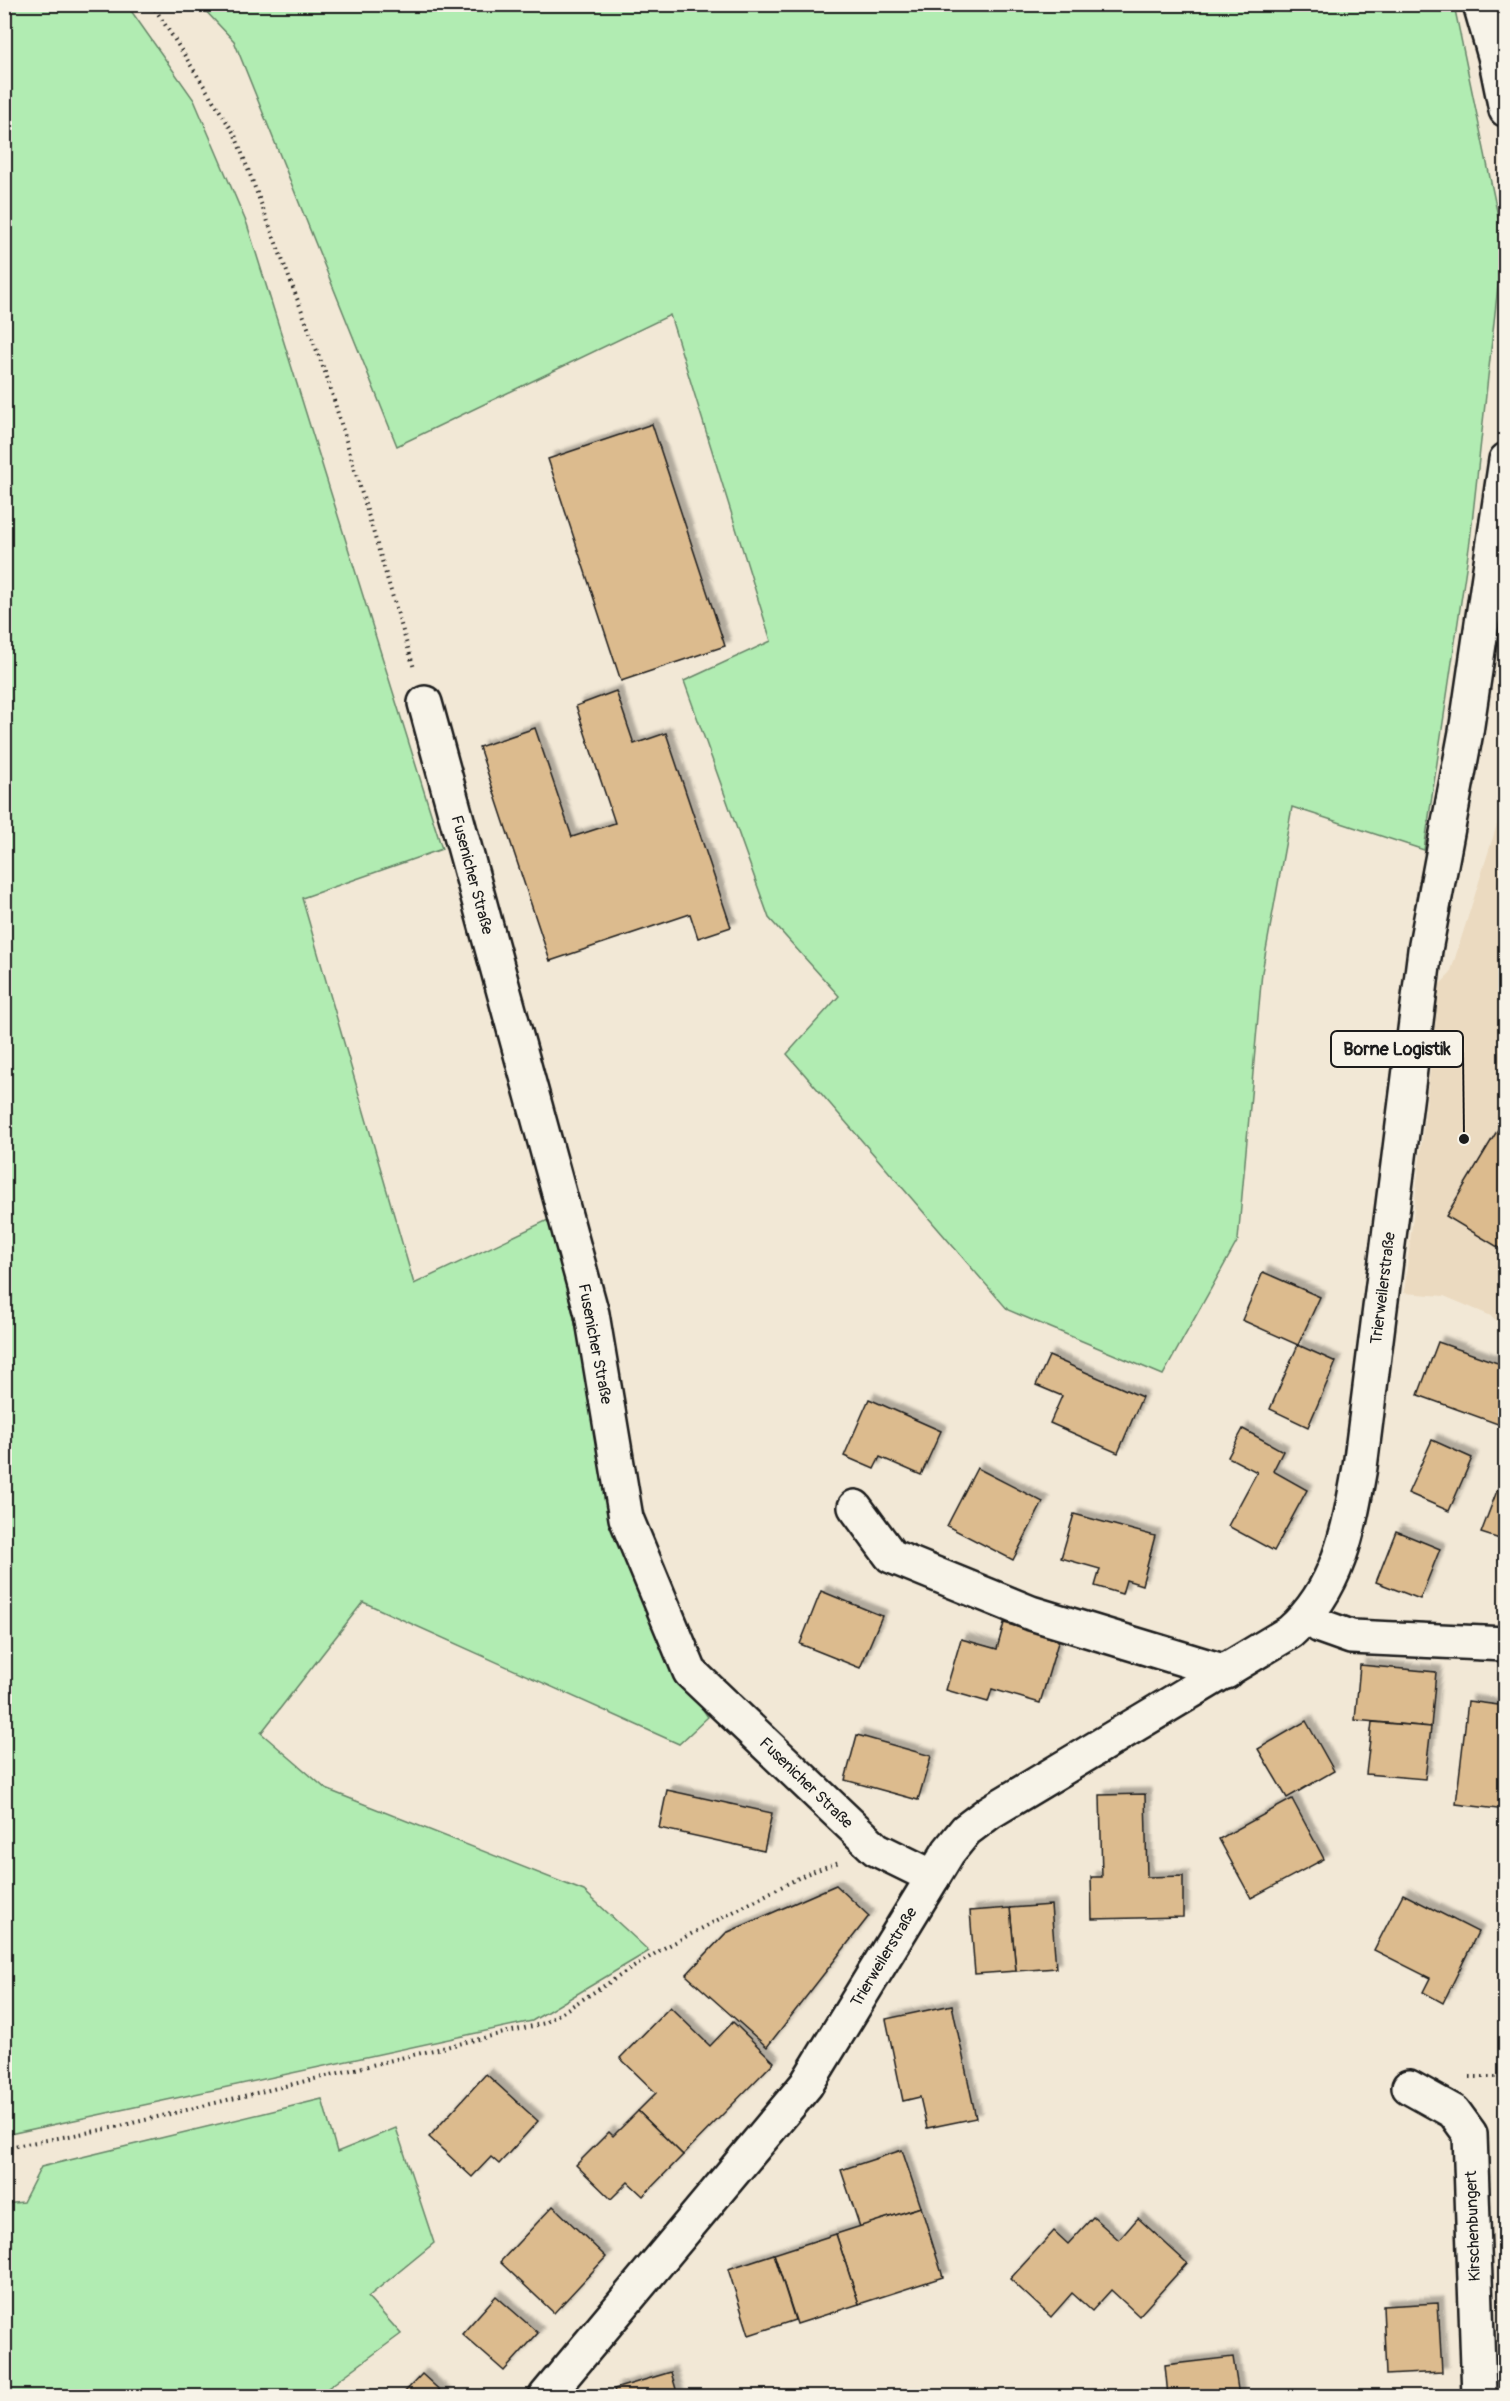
<svg xmlns="http://www.w3.org/2000/svg" width="1510" height="2401" font-family="Pangolin,sans-serif">
  <style>
    .built { fill: #ebdac0 }
    .green { fill: #b1ecb2; stroke: #668467; stroke-width: 1.5 }
    .building { fill: #dcbb8e; stroke: #1c1c1c; stroke-width: 1.5; filter: url(#shadow) }
    .lines { fill: none; stroke-linecap: round; stroke-linejoin: round }
    .minor-casing { stroke: #1c1c1c; stroke-width: 38 }
    .path { stroke: #1c1c1c; stroke-width: 4; stroke-dasharray: 1.5 4.5; stroke-linecap: butt }
    .minor { stroke: #f7f3e8; stroke-width: 33 }
    .labels { text-anchor: middle; dominant-baseline: central; stroke-width: 6; stroke-linejoin: round; paint-order: stroke }
    .street-label { font-size: 16px; fill: #1c1c1c; stroke: #f7f3e8 }
    .leader { fill: none; stroke: #1c1c1c; stroke-width: 2 }
    .callout-dot { fill: #1c1c1c; stroke: #f7f3e8; stroke-width: 2 }
    .callout { fill: #f7f3e8; stroke: #1c1c1c; stroke-width: 2 }
    .callout-label { font-size: 18px; text-anchor: middle; font-weight: bold; fill: #1c1c1c }
  </style>
  <defs>
    <filter id="shadow"><feDropShadow dx="5.5" dy="-5.5" stdDeviation="1.5" flood-color="#0004"/></filter>
  </defs>
  <rect width="100%" height="100%" fill="#f2e8d6"/>
  <filter id="ink" filterUnits="userSpaceOnUse"><feTurbulence type="fractalNoise" baseFrequency=".0167" numOctaves="2"/><feDisplacementMap in="SourceGraphic" scale="12" xChannelSelector="R" yChannelSelector="G"/><feConvolveMatrix kernelMatrix="1 2 1 2 8 2 1 2 1" color-interpolation-filters="sRGB"/></filter>
  <g filter="url(#ink)">
    <polygon class="built" points="1505,809 1505,1326 1489,1315 1444,1296 1404,1293 1440,984 1450,974 1500,815"/>
    <g class="green">
      <polygon points="4,5 127,5 194,100 247,224 442,849 302,898 414,1284 552,1218 620,1529 671,1662 708,1717 679,1744 363,1602 261,1733 326,1789 584,1891 649,1951 532,2021 5,2135"/>
      <polygon points="200,5 1454,5 1503,240 1470,541 1424,850 1292,807 1262,972 1238,1240 1163,1375 1008,1310 787,1054 839,996 769,918 684,681 771,641 670,315 397,446 234,41"/>
      <polygon points="322,2099 337,2152 396,2128 434,2243 368,2297 401,2334 317,2396 5,2396 5,2204 23,2202 41,2167"/>
    </g>
    <g class="building">
      <polygon points="652,424 725,646 621,681 548,459"/>
      <polygon points="616,691 634,744 666,733 731,927 698,938 690,914 550,961 479,747 535,728 572,837 615,823 576,706"/>
      <polygon points="1506,1116 1506,1252 1446,1216"/>
      <polygon points="1263,1272 1320,1297 1298,1345 1242,1320"/>
      <polygon points="1438,1342 1506,1366 1506,1427 1418,1395"/>
      <polygon points="1298,1345 1336,1362 1308,1427 1270,1409"/>
      <polygon points="1049,1356 1142,1397 1118,1453 1050,1423 1062,1396 1036,1385"/>
      <polygon points="869,1399 941,1431 921,1475 880,1457 874,1469 844,1456"/>
      <polygon points="1243,1429 1283,1451 1273,1471 1307,1490 1274,1551 1228,1526 1257,1472 1228,1457"/>
      <polygon points="1432,1440 1472,1458 1449,1511 1408,1493"/>
      <polygon points="1506,1467 1506,1541 1481,1533"/>
      <polygon points="977,1468 1043,1502 1013,1560 947,1526"/>
      <polygon points="1074,1514 1155,1536 1142,1585 1126,1580 1122,1594 1095,1586 1100,1569 1061,1558"/>
      <polygon points="1396,1531 1440,1549 1420,1599 1376,1582"/>
      <polygon points="821,1591 882,1616 860,1668 800,1644"/>
      <polygon points="1004,1623 1059,1639 1040,1703 992,1689 988,1702 946,1690 961,1639 997,1649"/>
      <polygon points="1360,1665 1436,1672 1431,1727 1355,1720"/>
      <polygon points="1468,1701 1506,1706 1506,1810 1456,1804"/>
      <polygon points="1306,1721 1334,1771 1287,1798 1258,1749"/>
      <polygon points="1372,1722 1431,1727 1425,1779 1366,1774"/>
      <polygon points="857,1735 931,1756 918,1800 845,1780"/>
      <polygon points="667,1790 772,1813 764,1851 659,1828"/>
      <polygon points="1145,1794 1147,1877 1183,1876 1183,1917 1092,1919 1091,1877 1102,1877 1100,1795"/>
      <polygon points="1292,1799 1324,1859 1251,1898 1219,1839"/>
      <polygon points="836,1885 869,1916 767,2047 686,1975 726,1933"/>
      <polygon points="1403,1894 1478,1932 1443,2003 1423,1992 1430,1978 1374,1950"/>
      <polygon points="1051,1905 1056,1968 1016,1971 1010,1908"/>
      <polygon points="1010,1908 1016,1971 975,1974 970,1911"/>
      <polygon points="952,2005 976,2118 927,2128 920,2097 903,2101 886,2019"/>
      <polygon points="670,2007 710,2046 733,2022 774,2062 683,2155 638,2111 656,2093 620,2058"/>
      <polygon points="486,2074 538,2121 499,2164 491,2157 472,2177 429,2137"/>
      <polygon points="638,2111 683,2155 643,2196 628,2182 611,2199 576,2165 609,2132 613,2136"/>
      <polygon points="902,2150 921,2207 860,2227 841,2170"/>
      <polygon points="553,2206 606,2257 554,2313 500,2262"/>
      <polygon points="921,2207 943,2277 859,2304 836,2234"/>
      <polygon points="1093,2217 1119,2240 1138,2218 1187,2263 1139,2316 1111,2290 1092,2311 1072,2293 1051,2317 1010,2279 1054,2231 1068,2244"/>
      <polygon points="836,2234 859,2304 797,2324 774,2254"/>
      <polygon points="774,2254 795,2320 749,2335 728,2269"/>
      <polygon points="496,2296 538,2333 504,2371 462,2334"/>
      <polygon points="1438,2303 1442,2372 1386,2375 1383,2306"/>
      <polygon points="1233,2357 1239,2396 1168,2396 1165,2365"/>
      <polygon points="671,2372 678,2396 616,2396 614,2389"/>
      <polygon points="422,2374 446,2396 401,2396"/>
    </g>
    <g class="lines">
      <defs>
        <g id="minor">
          <polyline points="1480,4 1495,56 1506,110"/>
          <polyline points="425,703 592,1314 626,1518 690,1672 876,1849 933,1877"/>
          <polyline points="855,1507 891,1556 1031,1613 1226,1672"/>
          <polyline points="1309,1616 1320,1626 1351,1637 1506,1644"/>
          <polyline points="1409,2087 1454,2112 1470,2134 1479,2396"/>
          <path d="M546,2396L806,2085L949,1851L966,1830L990,1812L1290,1632C1339,1589 1349,1529 1360,1467L1425,950L1466,732L1506,460"/>
        </g>
      </defs>
      <use href="#minor" class="minor-casing"/>
      <g class="path">
        <polyline points="152,4 235,135 328,380 414,668"/>
        <polyline points="1470,2077 1506,2077"/>
        <polyline points="4,2148 112,2128 545,2023 664,1948 806,1874 839,1862"/>
      </g>
      <use href="#minor" class="minor"/>
    </g>
  </g>
  <g class="labels">
    <g class="street-label">
      <text transform="translate(472 875) rotate(75)">Fusenicher Straße</text>
      <text transform="translate(1383 1288) rotate(-83)">Trierweilerstraße</text>
      <text transform="translate(595 1344) rotate(79)">Fusenicher Straße</text>
      <text transform="translate(806 1783) rotate(44)">Fusenicher Straße</text>
      <text transform="translate(884 1957) rotate(-59)">Trierweilerstraße</text>
      <text transform="translate(1473 2226) rotate(-92)">Kirschenbungert</text>
    </g>
  </g>
  <path class="leader" d="M1464 1139L1463 1049"/>
  <circle class="callout-dot" cx="1464" cy="1139" r="6"/>
  <rect class="callout" x="1331" y="1031" width="132" height="36" rx="6"/>
  <g class="callout-label">
    <text x="1397" y="1055">Borne Logistik</text>
  </g>
  <rect width="1510" height="2401" fill="none" stroke="#f7f3e8" stroke-width="24"/>
  <rect x="12" y="12" width="1486" height="2377" fill="none" stroke="#1c1c1c" stroke-width="2" filter="url(#ink)"/>
</svg>
